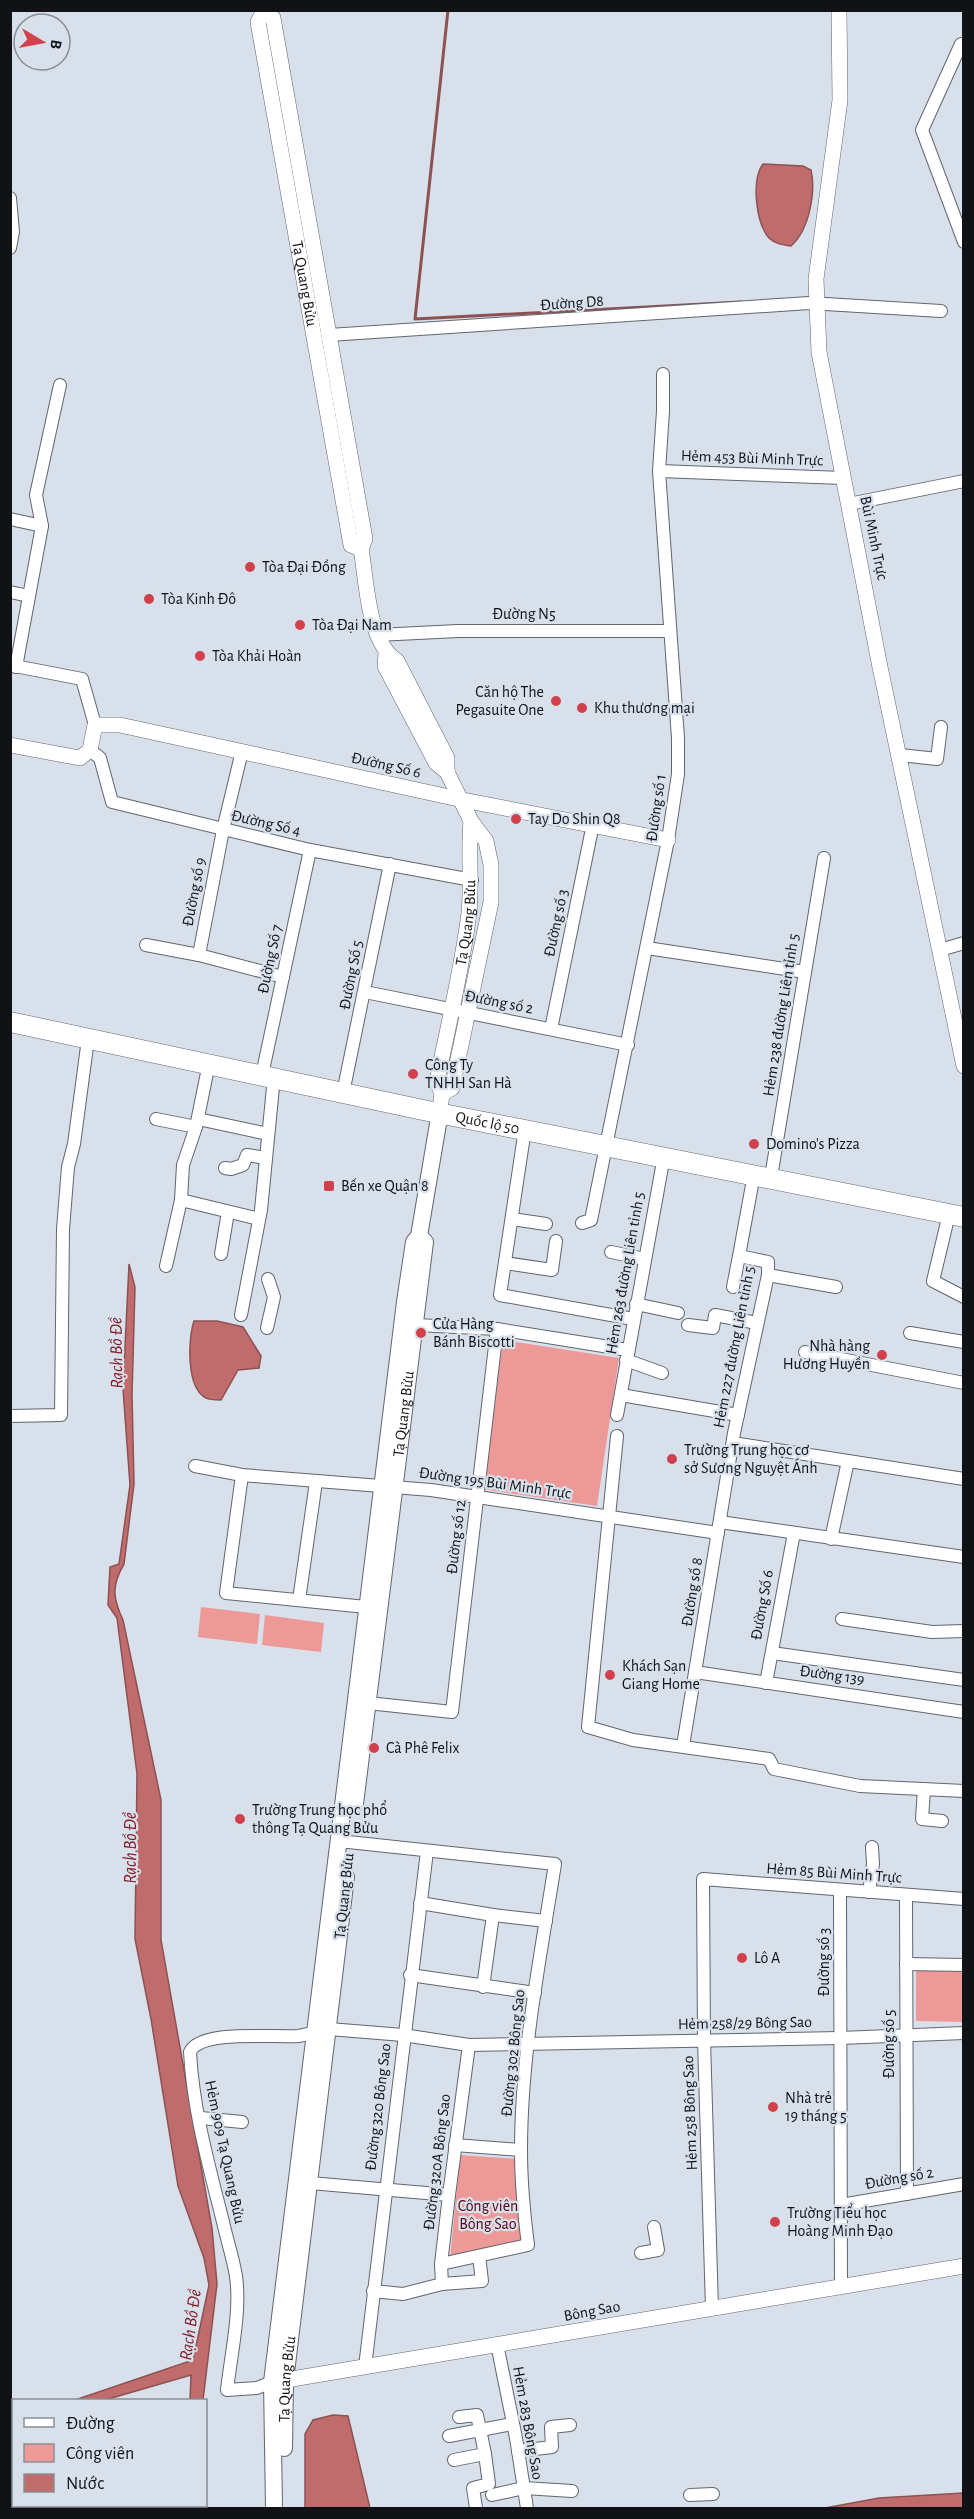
<svg xmlns="http://www.w3.org/2000/svg" width="974" height="2519" font-family="'Alegreya Sans',sans-serif">
  <style>
    .green { fill: #ed9998 }
    .water { fill: #c16c6c; stroke: #8c5152; stroke-width: 1.5 }
    .lines { fill: none; stroke-linecap: round; stroke-linejoin: round }
    .stream { stroke: #8c5152; stroke-width: 3 }
    .minor-casing { stroke: #5f666f; stroke-width: 14 }
    .tertiary-casing { stroke: #5f666f; stroke-width: 16 }
    .secondary-casing { stroke: #5f666f; stroke-width: 18 }
    .primary-casing { stroke: #5f666f; stroke-width: 21 }
    .minor { stroke: #fff; stroke-width: 12 }
    .tertiary { stroke: #fff; stroke-width: 15 }
    .secondary { stroke: #fff; stroke-width: 16 }
    .primary { stroke: #fff; stroke-width: 20 }
    .poi-dot { fill: #d1414c; stroke: #d8e0eb; stroke-width: 2 }
    .labels { text-anchor: middle; dominant-baseline: central; stroke-width: 4.5; stroke-linejoin: round; paint-order: stroke }
    .street-label { font-size: 16px; fill: #101216; stroke: #d8e0eb }
    .poi-label { font-size: 16px; fill: #101216; stroke: #d8e0eb; text-anchor: start }
    .park-label { font-size: 16px; fill: #540210; stroke: #d8e0eb }
    .water-label { font-size: 18px; font-style: italic; fill: #831b26; stroke: #d8e0eb }
  </style>
  <rect width="100%" height="100%" fill="#d8e0eb"/>
  <g class="green">
    <polygon points="503,1340 619,1358 597,1506 481,1489"/>
    <polygon points="201,1607 260,1614 257,1644 198,1637"/>
    <polygon points="265,1615 324,1623 321,1652 262,1645"/>
    <polygon points="916,1969 963,1969 963,2022 916,2021"/>
    <polygon points="460,2155 519,2159 522,2244 450,2259"/>
  </g>
  <g class="water">
    <path d="M763,164L803,166L811,170C816,193 809,230 791,246C783,245 775,244 769,238C756,223 751,180 763,164Z"/>
    <path d="M129,1264L135,1287L132,1395L134,1484L124,1564C111,1586 113,1599 123,1620L161,1800V1940L212,2228L217,2284L203,2400H190L191,2375L105,2400H75L193,2360L209,2285L204,2258L178,2186L151,2019L135,1939L137,1774L117,1618L108,1605L110,1567L119,1564L130,1485L123,1389Z"/>
    <path d="M194,1321H217L243,1327L261,1356L259,1368L238,1370L221,1400C217,1400 209,1400 206,1398C186,1388 188,1339 194,1321Z"/>
    <polygon points="333,2415 348,2416 370,2508 305,2508 305,2434 313,2420"/>
    <polygon points="963,2493 963,2508 825,2508 879,2498"/>
  </g>
  <g class="lines">
    <polyline class="stream" points="448,10 415,319 741,302"/>
    <defs>
      <g id="minor">
        <polyline points="961,44 922,130 964,242"/>
        <polyline points="10,198 13,232 10,248"/>
        <polyline points="329,335 809,303 941,311"/>
        <polyline points="659,471 843,478"/>
        <polyline points="849,504 964,481"/>
        <polyline points="10,519 42,526"/>
        <polyline points="10,592 29,596"/>
        <polyline points="377,635 458,631 670,631"/>
        <polyline points="10,665 82,679 95,725"/>
        <polyline points="16,667 42,526 36,495 60,385"/>
        <polyline points="90,750 100,758 112,802 310,850 472,880"/>
        <polyline points="242,751 223,830 199,955 283,977"/>
        <polyline points="900,755 937,759 941,727"/>
        <polyline points="146,945 199,955"/>
        <polyline points="647,948 805,972"/>
        <polyline points="940,950 964,943"/>
        <polyline points="365,992 628,1045"/>
        <polyline points="551,1029 593,824"/>
        <polyline points="262,1075 310,850"/>
        <polyline points="343,1093 390,864"/>
        <polyline points="156,1119 196,1127"/>
        <polyline points="198,1119 268,1134"/>
        <polyline points="525,1129 500,1295 633,1319"/>
        <polyline points="225,1168 231,1169 243,1165 247,1155 266,1158"/>
        <polyline points="771,1177 824,858"/>
        <polyline points="181,1200 259,1219"/>
        <polyline points="949,1214 933,1281 964,1297"/>
        <polyline points="512,1219 546,1224"/>
        <polyline points="582,1223 591,1220 668,840 678,774 678,738 659,471 663,411 663,374"/>
        <polyline points="611,1252 645,1259"/>
        <polyline points="221,1254 228,1212"/>
        <polyline points="505,1263 552,1270 556,1241"/>
        <polyline points="166,1266 181,1200 183,1165 196,1127 209,1063"/>
        <polyline points="768,1275 836,1287"/>
        <polyline points="733,1287 739,1256"/>
        <polyline points="636,1304 678,1313"/>
        <polyline points="241,1315 261,1210 274,1077"/>
        <polyline points="416,1325 497,1329 628,1350"/>
        <polyline points="688,1325 713,1328 715,1315 757,1323"/>
        <polyline points="267,1328 274,1297 268,1279"/>
        <polyline points="910,1333 964,1342"/>
        <polyline points="805,1352 964,1383"/>
        <polyline points="626,1360 662,1373"/>
        <polyline points="621,1395 738,1415"/>
        <polyline points="617,1415 664,1156"/>
        <polyline points="10,1416 61,1415 63,1229 68,1167 74,1144 88,1039"/>
        <polyline points="617,1436 588,1727 633,1740 769,1759 774,1769 860,1786 964,1791"/>
        <polyline points="733,1443 964,1479"/>
        <polyline points="195,1466 242,1475 431,1490 718,1533"/>
        <polyline points="242,1475 226,1593 366,1607"/>
        <polyline points="720,1522 964,1557"/>
        <polyline points="831,1539 848,1461"/>
        <polyline points="299,1600 316,1482"/>
        <polyline points="842,1619 932,1632 964,1631"/>
        <polyline points="772,1653 964,1680"/>
        <polyline points="695,1672 964,1712"/>
        <polyline points="766,1683 794,1533"/>
        <polyline points="368,1703 452,1712 497,1329"/>
        <polyline points="683,1746 734,1433 768,1275 768,1262 739,1256 754,1174"/>
        <polyline points="924,1789 922,1819 942,1821"/>
        <path d="M339,1841L555,1864C540,1959 521,2054 521,2150C521,2182 524,2214 528,2245L441,2264"/>
        <polyline points="840,1890 841,2286"/>
        <polyline points="869,1892 873,1864 872,1847"/>
        <polyline points="906,1895 907,2194"/>
        <polyline points="420,1903 493,1915 546,1921"/>
        <polyline points="906,1964 964,1965"/>
        <polyline points="410,1975 535,1993"/>
        <polyline points="483,1987 493,1915"/>
        <polyline points="329,2029 403,2035 469,2045 840,2038 964,2033"/>
        <polyline points="201,2118 242,2122"/>
        <polyline points="455,2145 521,2150"/>
        <polyline points="310,2183 449,2195"/>
        <polyline points="841,2205 964,2184"/>
        <polyline points="641,2253 658,2250 654,2227"/>
        <polyline points="442,2284 441,2264 449,2195 469,2045"/>
        <polyline points="373,2291 403,2294 442,2284 482,2281 479,2256"/>
        <polyline points="712,2309 704,2040 703,1879 964,1899"/>
        <polyline points="497,2344 516,2438 527,2508"/>
        <polyline points="365,2367 427,1851"/>
        <path d="M272,2382L257,2388L227,2390C231,2354 241,2312 236,2276C233,2258 227,2240 223,2222C209,2166 193,2110 190,2052C200,2029 276,2038 298,2036C304,2035 310,2034 316,2032"/>
        <polyline points="449,2436 512,2424"/>
        <polyline points="518,2451 552,2447 551,2427 570,2425"/>
        <polyline points="454,2460 485,2454 477,2415 459,2417"/>
        <polyline points="492,2495 524,2488 572,2491"/>
        <polyline points="690,2495 713,2494"/>
        <polyline points="476,2508 473,2488 489,2484 485,2454"/>
      </g>
      <g id="tertiary">
        <path id="s1" d="M264,10L258,22L351,545L361,549"/>
        <polyline points="839,10 840,100 816,279 819,352 880,667 964,1066"/>
        <path d="M264,12L273,18L365,539L361,549C367,582 367,641 397,661L447,758V772"/>
        <polyline points="386,654 385,666 436,763 447,772 471,821 486,841 491,865 491,902 452,1088 442,1094"/>
        <polyline points="10,745 80,758 90,750 95,725 120,725 463,800 668,840"/>
        <path id="s2" d="M441,1102L442,1094L437,1081C448,1026 462,969 469,913C472,882 468,852 471,821"/>
        <polyline points="274,2382 964,2266"/>
      </g>
      <g id="secondary">
        <path id="s3" d="M355,1804L425,1242L419,1236"/>
        <path id="s4" d="M284,2448L285,2381L346,1877"/>
        <polyline points="274,2508 272,2382 405,1302 414,1242 419,1236 440,1112"/>
      </g>
      <g id="primary">
        <path id="s5" d="M10,1022L423,1110L964,1217"/>
      </g>
    </defs>
    <use href="#minor" class="minor-casing"/>
    <use href="#tertiary" class="tertiary-casing"/>
    <use href="#secondary" class="secondary-casing"/>
    <use href="#primary" class="primary-casing"/>
    <use href="#minor" class="minor"/>
    <use href="#tertiary" class="tertiary"/>
    <use href="#secondary" class="secondary"/>
    <use href="#primary" class="primary"/>
  </g>
  <g class="poi-dot">
    <circle cx="250" cy="567" r="6"/>
    <circle cx="149" cy="599" r="6"/>
    <circle cx="300" cy="625" r="6"/>
    <circle cx="200" cy="656" r="6"/>
    <circle cx="556" cy="701" r="6"/>
    <circle cx="582" cy="708" r="6"/>
    <circle cx="516" cy="819" r="6"/>
    <circle cx="413" cy="1074" r="6"/>
    <circle cx="754" cy="1144" r="6"/>
    <rect x="323" y="1180" width="12" height="12" rx="3"/>
    <circle cx="421" cy="1333" r="6"/>
    <circle cx="882" cy="1355" r="6"/>
    <circle cx="672" cy="1459" r="6"/>
    <circle cx="610" cy="1675" r="6"/>
    <circle cx="374" cy="1748" r="6"/>
    <circle cx="240" cy="1819" r="6"/>
    <circle cx="742" cy="1958" r="6"/>
    <circle cx="773" cy="2107" r="6"/>
    <circle cx="775" cy="2222" r="6"/>
  </g>
  <g class="labels">
    <g class="street-label">
      <text stroke="none"><textPath href="#s1" startOffset="279">Tạ Quang Bửu</textPath></text>
      <text transform="translate(572 303) rotate(-4)">Đường D8</text>
      <text transform="translate(752 458) rotate(2)">Hẻm 453 Bùi Minh Trực</text>
      <text transform="translate(874 538) rotate(78)">Bùi Minh Trực</text>
      <text x="524" y="614">Đường N5</text>
      <text transform="translate(386 765) rotate(13)">Đường Số 6</text>
      <text transform="translate(656 808) rotate(-82)">Đường số 1</text>
      <text transform="translate(266 823) rotate(13)">Đường Số 4</text>
      <text transform="translate(194 892) rotate(-79)">Đường số 9</text>
      <text stroke="none"><textPath href="#s2" startOffset="183">Tạ Quang Bửu</textPath></text>
      <text transform="translate(556 923) rotate(-78)">Đường số 3</text>
      <text transform="translate(270 959) rotate(-78)">Đường Số 7</text>
      <text transform="translate(351 975) rotate(-79)">Đường Số 5</text>
      <text transform="translate(499 1002) rotate(11)">Đường số 2</text>
      <text transform="translate(781 1015) rotate(-81)">Hẻm 238 đường Liên tỉnh 5</text>
      <text stroke="none"><textPath href="#s5" startOffset="488">Quốc lộ 50</textPath></text>
      <text transform="translate(625 1273) rotate(-80)">Hẻm 263 đường Liên tỉnh 5</text>
      <text transform="translate(734 1347) rotate(-79)">Hẻm 227 đường Liên tỉnh 5</text>
      <text stroke="none"><textPath href="#s3" startOffset="393">Tạ Quang Bửu</textPath></text>
      <text transform="translate(495 1483) rotate(8)">Đường 195 Bùi Minh Trực</text>
      <text transform="translate(456 1537) rotate(-83)">Đường số 12</text>
      <text transform="translate(692 1592) rotate(-81)">Đường số 8</text>
      <text transform="translate(762 1605) rotate(-80)">Đường Số 6</text>
      <text transform="translate(832 1675) rotate(8)">Đường 139</text>
      <text transform="translate(834 1873) rotate(4)">Hẻm 85 Bùi Minh Trực</text>
      <text transform="translate(344 1896) rotate(-84)">Tạ Quang Bửu</text>
      <text transform="translate(824 1962) rotate(-90)">Đường số 3</text>
      <text transform="translate(745 2023) rotate(-1)">Hẻm 258/29 Bông Sao</text>
      <text transform="translate(889 2044) rotate(-90)">Đường số 5</text>
      <text transform="translate(513 2053) rotate(-84)">Đường 302 Bông Sao</text>
      <text transform="translate(378 2107) rotate(-83)">Đường 320 Bông Sao</text>
      <text transform="translate(690 2113) rotate(-92)">Hẻm 258 Bông Sao</text>
      <text transform="translate(225 2152) rotate(78)">Hẻm 909 Tạ Quang Bửu</text>
      <text transform="translate(437 2162) rotate(-83)">Đường 320A Bông Sao</text>
      <text transform="translate(899 2178) rotate(-10)">Đường số 2</text>
      <text transform="translate(592 2311) rotate(-10)">Bông Sao</text>
      <text stroke="none"><textPath href="#s4" startOffset="69">Tạ Quang Bửu</textPath></text>
      <text transform="translate(528 2423) rotate(80)">Hẻm 283 Bông Sao</text>
    </g>
    <g class="poi-label">
      <text x="262" y="567">Tòa Đại Đồng</text>
      <text x="161" y="599">Tòa Kinh Đô</text>
      <text x="312" y="625">Tòa Đại Nam</text>
      <text x="212" y="656">Tòa Khải Hoàn</text>
      <text x="544" y="692" text-anchor="end">Căn hộ The<tspan x="544" dy="18">Pegasuite One</tspan></text>
      <text x="594" y="708">Khu thương mại</text>
      <text x="528" y="819">Tay Do Shin Q8</text>
      <text x="425" y="1065">Công Ty<tspan x="425" dy="18">TNHH San Hà</tspan></text>
      <text x="766" y="1144">Domino's Pizza</text>
      <text x="341" y="1186">Bến xe Quận 8</text>
      <text x="433" y="1324">Cửa Hàng<tspan x="433" dy="18">Bánh Biscotti</tspan></text>
      <text x="870" y="1346" text-anchor="end">Nhà hàng<tspan x="870" dy="18">Hương Huyền</tspan></text>
      <text x="684" y="1450">Trường Trung học cơ<tspan x="684" dy="18">sở Sương Nguyệt Ánh</tspan></text>
      <text x="622" y="1666">Khách Sạn<tspan x="622" dy="18">Giang Home</tspan></text>
      <text x="386" y="1748">Cà Phê Felix</text>
      <text x="252" y="1810">Trường Trung học phổ<tspan x="252" dy="18">thông Tạ Quang Bửu</tspan></text>
      <text x="754" y="1958">Lô A</text>
      <text x="785" y="2098">Nhà trẻ<tspan x="785" dy="18">19 tháng 5</tspan></text>
      <text x="787" y="2213">Trường Tiểu học<tspan x="787" dy="18">Hoàng Minh Đạo</tspan></text>
    </g>
    <g class="park-label">
      <text x="488" y="2206">Công viên<tspan x="488" dy="18">Bông Sao</tspan></text>
    </g>
    <g class="water-label">
      <text transform="translate(117 1353) rotate(-91)">Rạch Bồ Đề</text>
      <text transform="translate(131 1848) rotate(-90)">Rạch Bồ Đề</text>
      <text transform="translate(191 2325) rotate(-82)">Rạch Bồ Đề</text>
    </g>
  </g>
  <rect width="974" height="2519" fill="none" stroke="#101216" stroke-width="24"/>
  <rect x="12" y="2399" width="195" height="108" fill="#d8e0eb" stroke="#888e96" stroke-width="1.5"/>
  <rect x="24" y="2418" width="30" height="9" fill="#ffffff" stroke="#888e96" stroke-width="1.5"/>
  <text x="66" y="2429" font-size="18" fill="#101216">Đường</text>
  <rect x="24" y="2444" width="30" height="18" fill="#ed9998" stroke="#888e96" stroke-width="1.5"/>
  <text x="66" y="2459" font-size="18" fill="#101216">Công viên</text>
  <rect x="24" y="2474" width="30" height="18" fill="#c16c6c" stroke="#888e96" stroke-width="1.5"/>
  <text x="66" y="2489" font-size="18" fill="#101216">Nước</text>
  <g transform="translate(42 42) rotate(100)"><circle r="28" fill="#d8e0eb" stroke="#888e96" stroke-width="1.5"/>
  <path d="M0-4.5L10 22L0 15L-10 22Z" fill="#d1414c"/>
  <text y="-9" font-size="16" font-weight="bold" text-anchor="middle" fill="#101216">B</text>
  </g>
</svg>
